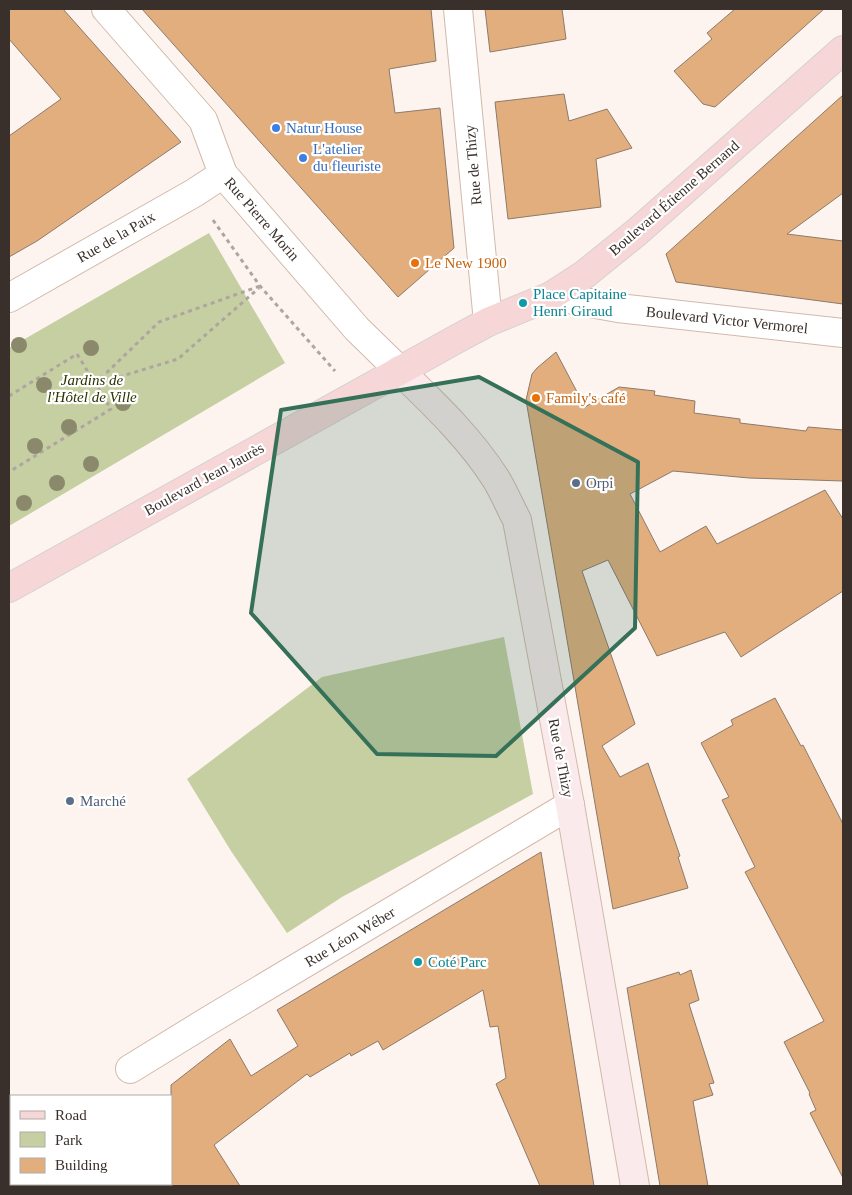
<svg xmlns="http://www.w3.org/2000/svg" width="852" height="1195" font-family="'Times New Roman',serif">
  <style>
    .green { fill: #c6cfa2 }
    .water { fill: #83d3f0 }
    .building { fill: #e2ae7e; stroke: #8c7a6a }
    .lines { fill: none; stroke-linecap: round; stroke-linejoin: round }
    .minor-casing { stroke: #d1b9ac; stroke-width: 30 }
    .tertiary-casing { stroke: #d1b9ac; stroke-width: 30 }
    .secondary-casing { stroke: #d1b9ac; stroke-width: 30 }
    .primary-casing { stroke: #d4d1d0; stroke-width: 30 }
    .path { stroke: #afa5a0; stroke-width: 3; stroke-dasharray: 4 4; stroke-linecap: butt }
    .minor { stroke: #fff; stroke-width: 28 }
    .tertiary { stroke: #fff; stroke-width: 28 }
    .secondary { stroke: #faeaeb; stroke-width: 28 }
    .primary { stroke: #f6d6d7; stroke-width: 28 }
    .tree { fill: #8a896c }
    .marked { fill: #357059; fill-opacity: 0.2; stroke: #357059; stroke-width: 4; stroke-linejoin: round }
    .shop-dot { fill: #3f7fe0; stroke: #fff; stroke-width: 2 }
    .food-dot { fill: #e8710a; stroke: #fff; stroke-width: 2 }
    .culture-dot { fill: #0f9aa8; stroke: #fff; stroke-width: 2 }
    .service-dot { fill: #5c6f8a; stroke: #fff; stroke-width: 2 }
    .labels { text-anchor: middle; dominant-baseline: central; stroke-width: 4.5; stroke-linejoin: round; paint-order: stroke }
    .shop-label { font-size: 15px; fill: #366cbe; stroke: #fff; text-anchor: start }
    .street-label { font-size: 15px; fill: #3a302b; stroke: #fff }
    .food-label { font-size: 15px; fill: #c56008; stroke: #fff; text-anchor: start }
    .culture-label { font-size: 15px; fill: #0d838f; stroke: #fff; text-anchor: start }
    .park-label { font-size: 15px; font-style: italic; fill: #2c3200; stroke: #fff }
    .service-label { font-size: 15px; fill: #4e5e75; stroke: #fff; text-anchor: start }
  </style>
  <rect width="100%" height="100%" fill="#fef4ef"/>
  <g class="green">
    <polygon points="209,233 285,363 9,526 9,348"/>
    <polygon points="504,637 533,794 342,897 287,933 231,851 187,779 322,677"/>
  </g>
  <g class="water">
    <polygon points="9,1102 11,1105 11,1160 9,1157"/>
    <polygon points="32,1184 90,1184 91,1186 34,1186"/>
  </g>
  <g class="building">
    <polygon points="9,9 63,9 181,142 37,241 9,257 9,136 61,99 9,39"/>
    <polygon points="142,9 431,9 436,61 389,69 395,113 440,108 454,248 398,297"/>
    <polygon points="485,9 562,9 566,39 490,52"/>
    <polygon points="735,9 824,9 715,107 703,104 674,71 712,39 707,33"/>
    <polygon points="564,94 569,121 607,109 632,148 596,159 601,207 508,219 495,102"/>
    <polygon points="843,95 843,193 787,234 843,241 843,304 676,282 666,254"/>
    <polygon points="556,352 585,407 619,387 655,391 654,395 695,401 694,413 740,419 740,423 806,431 808,427 843,430 843,481 749,478 673,471 630,494 660,552 706,526 717,544 825,490 843,519 843,591 741,657 725,632 657,656 608,560 582,571 635,724 602,746 620,777 648,763 680,856 678,857 688,888 613,909 526,400 532,374 537,368"/>
    <polygon points="775,698 801,746 803,745 843,824 843,1178 810,1113 816,1110 809,1094 810,1093 784,1042 824,1021 745,872 755,867 722,800 729,797 701,743 733,725 731,720"/>
    <polygon points="541,852 594,1186 540,1186 496,1084 506,1078 498,1026 490,1027 483,990 383,1050 378,1041 351,1056 350,1053 310,1077 307,1074 214,1145 240,1186 171,1186 171,1085 230,1039 251,1076 298,1046 277,1010"/>
    <polygon points="691,970 699,1000 689,1004 714,1083 709,1084 713,1095 693,1101 708,1186 660,1186 627,988 679,972 680,975"/>
  </g>
  <g class="lines">
    <defs>
      <g id="minor">
        <polyline points="458,9 488,322"/>
        <polyline points="551,296 618,308 843,333"/>
        <polyline points="9,298 194,193 223,174"/>
        <polyline points="130,1069 208,1021 570,805"/>
      </g>
      <polyline id="tertiary" points="106,9 203,120 223,174 357,329 399,370"/>
      <path id="secondary" d="M399,370C434,404 470,438 496,479C504,492 510,507 517,520L570,805L635,1186"/>
      <polyline id="primary" points="9,588 453,341 488,322 551,296 585,274 637,232 843,50"/>
    </defs>
    <use href="#minor" class="minor-casing"/>
    <use href="#tertiary" class="tertiary-casing"/>
    <use href="#secondary" class="secondary-casing"/>
    <use href="#primary" class="primary-casing"/>
    <g class="path">
      <polyline points="213,220 260,286 335,371"/>
      <polyline points="95,384 159,322 260,286"/>
      <polyline points="96,384 178,359 259,288"/>
      <polyline points="9,396 77,354 111,409 9,472"/>
    </g>
    <use href="#minor" class="minor"/>
    <use href="#tertiary" class="tertiary"/>
    <use href="#secondary" class="secondary"/>
    <use href="#primary" class="primary"/>
  </g>
  <g class="tree">
    <circle cx="19" cy="345" r="8"/>
    <circle cx="91" cy="348" r="8"/>
    <circle cx="44" cy="385" r="8"/>
    <circle cx="123" cy="403" r="8"/>
    <circle cx="69" cy="427" r="8"/>
    <circle cx="35" cy="446" r="8"/>
    <circle cx="91" cy="464" r="8"/>
    <circle cx="57" cy="483" r="8"/>
    <circle cx="24" cy="503" r="8"/>
  </g>
  <path class="marked" d="M479,377L638,462L635,628L496,756L377,754L251,613L281,410Z"/>
  <g class="shop-dot">
    <circle cx="276" cy="128" r="5"/>
    <circle cx="303" cy="158" r="5"/>
  </g>
  <g class="food-dot">
    <circle cx="415" cy="263" r="5"/>
    <circle cx="536" cy="398" r="5"/>
  </g>
  <g class="culture-dot">
    <circle cx="523" cy="303" r="5"/>
    <circle cx="418" cy="962" r="5"/>
  </g>
  <g class="service-dot">
    <circle cx="576" cy="483" r="5"/>
    <circle cx="70" cy="801" r="5"/>
  </g>
  <g class="labels">
    <g class="shop-label">
      <text x="286" y="128">Natur House</text>
      <text x="313" y="149">L'atelier<tspan x="313" dy="17">du fleuriste</tspan></text>
    </g>
    <g class="street-label">
      <text transform="translate(473 165) rotate(-95)">Rue de Thizy</text>
      <text transform="translate(674 198) rotate(-41)">Boulevard Étienne Bernand</text>
      <text transform="translate(262 219) rotate(49)">Rue Pierre Morin</text>
      <text transform="translate(116 237) rotate(-30)">Rue de la Paix</text>
      <text transform="translate(727 320) rotate(6)">Boulevard Victor Vermorel</text>
      <text transform="translate(204 479) rotate(-29)">Boulevard Jean Jaurès</text>
      <text transform="translate(561 758) rotate(79)">Rue de Thizy</text>
      <text transform="translate(350 937) rotate(-31)">Rue Léon Wéber</text>
    </g>
    <g class="food-label">
      <text x="425" y="263">Le New 1900</text>
      <text x="546" y="398">Family's café</text>
    </g>
    <g class="culture-label">
      <text x="533" y="294">Place Capitaine<tspan x="533" dy="17">Henri Giraud</tspan></text>
      <text x="428" y="962">Coté Parc</text>
    </g>
    <g class="park-label">
      <text x="92" y="380">Jardins de<tspan x="92" dy="17">l'Hôtel de Ville</tspan></text>
    </g>
    <g class="service-label">
      <text x="586" y="483">Orpi</text>
      <text x="80" y="801">Marché</text>
    </g>
  </g>
  <rect width="852" height="1195" fill="none" stroke="#3a302b" stroke-width="20"/>
  <rect x="10" y="1095" width="162" height="90" fill="#ffffff" stroke="#b0acaa"/>
  <rect x="20" y="1111" width="25" height="8" fill="#f6d6d7" stroke="#b0acaa"/>
  <text x="55" y="1120" font-size="15" fill="#3a302b">Road</text>
  <rect x="20" y="1132" width="25" height="15" fill="#c6cfa2" stroke="#b0acaa"/>
  <text x="55" y="1145" font-size="15" fill="#3a302b">Park</text>
  <rect x="20" y="1158" width="25" height="15" fill="#e2ae7e" stroke="#b0acaa"/>
  <text x="55" y="1170" font-size="15" fill="#3a302b">Building</text>
</svg>
